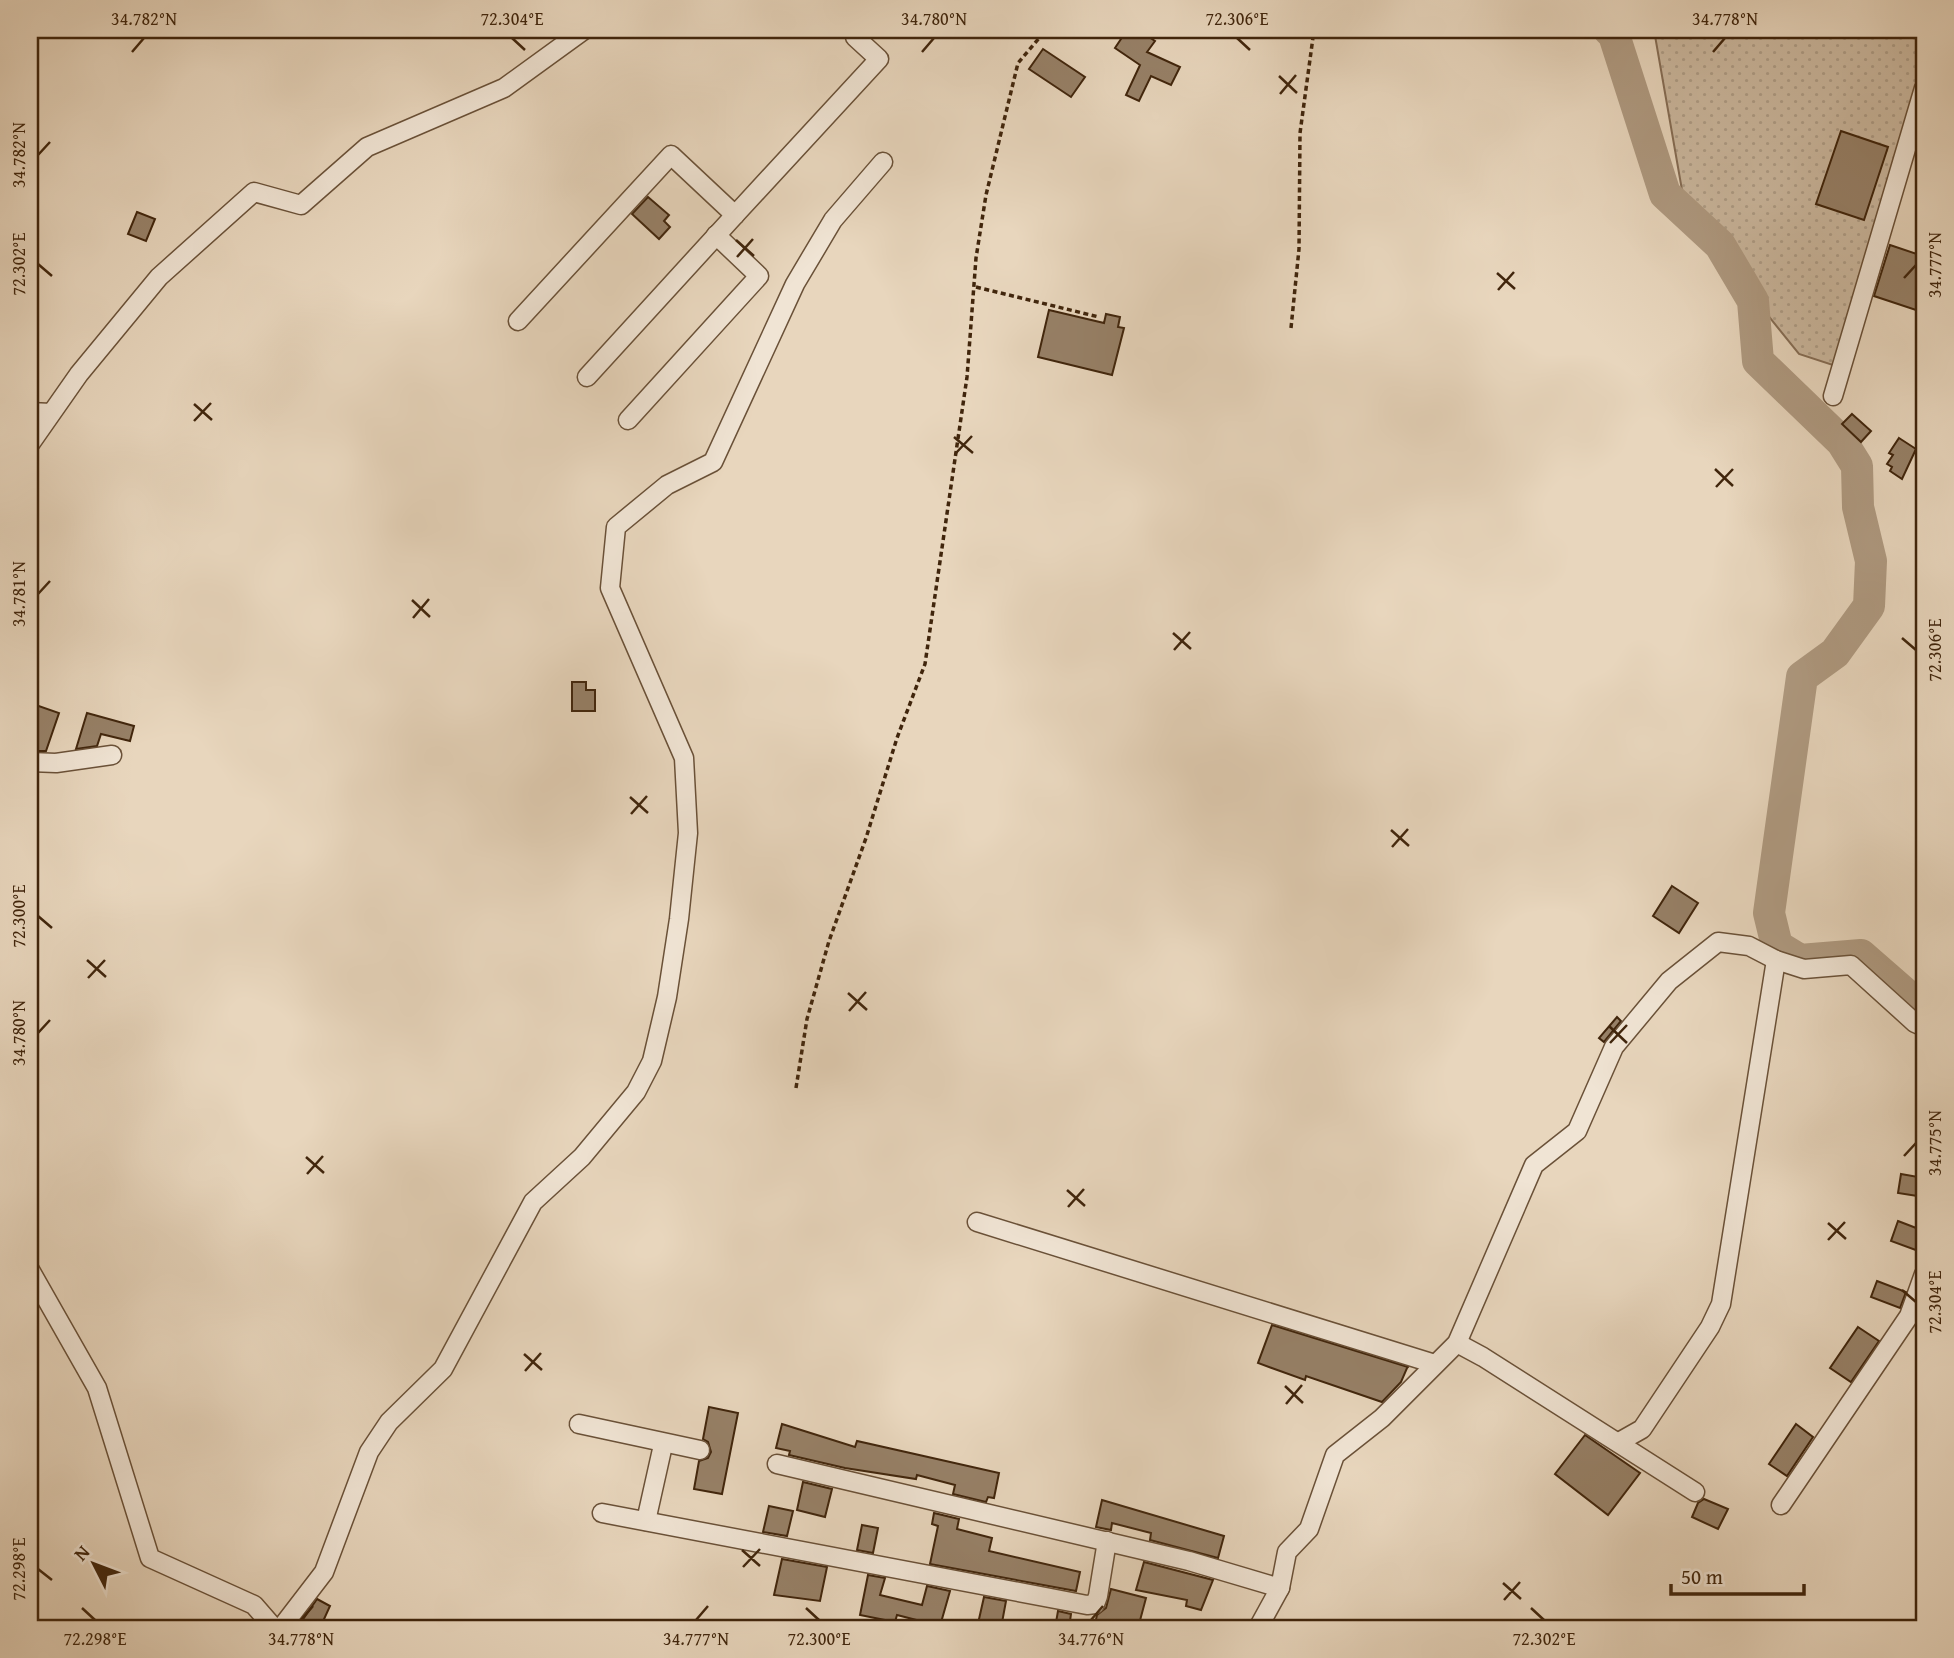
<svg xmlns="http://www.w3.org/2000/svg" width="1954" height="1658" font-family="'Gentium Book Plus',serif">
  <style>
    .grass { fill: url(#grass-dots); stroke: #866e56; stroke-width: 2 }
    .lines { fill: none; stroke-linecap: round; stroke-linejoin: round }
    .river { stroke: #af9a81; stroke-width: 32 }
    .building { fill: #978168; stroke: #40250c; stroke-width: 2 }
    .minor-casing { stroke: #6a5138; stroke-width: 21 }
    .path { stroke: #40250c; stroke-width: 3.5; stroke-dasharray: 5 3.5; stroke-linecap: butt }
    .minor { stroke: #f0e4d4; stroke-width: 18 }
    .ticks { fill: none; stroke: #40250c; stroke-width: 2.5 }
    .neatline { fill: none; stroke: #40250c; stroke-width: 2.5 }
    .ticks-label { font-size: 18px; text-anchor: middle; fill: #40250c }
  </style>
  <defs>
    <pattern id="grass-dots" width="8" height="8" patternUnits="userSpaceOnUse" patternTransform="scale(1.75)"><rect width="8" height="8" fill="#cbb89f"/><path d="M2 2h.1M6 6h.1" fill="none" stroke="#af9e88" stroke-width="1.8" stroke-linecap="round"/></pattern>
  </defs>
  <rect width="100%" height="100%" fill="#e8d6bd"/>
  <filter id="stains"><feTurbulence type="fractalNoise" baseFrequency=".00286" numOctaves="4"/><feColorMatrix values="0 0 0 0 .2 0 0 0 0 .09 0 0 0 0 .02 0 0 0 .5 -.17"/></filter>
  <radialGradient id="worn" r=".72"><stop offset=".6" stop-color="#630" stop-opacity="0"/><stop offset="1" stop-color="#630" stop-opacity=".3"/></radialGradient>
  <polygon class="grass" points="1654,30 1924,30 1924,62 1842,368 1799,354 1686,213"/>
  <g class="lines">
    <polyline class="river" points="1609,30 1614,35 1665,194 1720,245 1753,301 1758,361 1842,442 1857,466 1858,507 1871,561 1869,606 1835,653 1802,677 1769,913 1777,946 1800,960 1861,955 1924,1010"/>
  </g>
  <g class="building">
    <polygon points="1127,30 1149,30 1146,35 1155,41 1147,52 1180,67 1171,85 1151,76 1139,101 1126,95 1140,65 1115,48"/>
    <polygon points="1043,49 1085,77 1071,97 1029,69"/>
    <polygon points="1841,131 1888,147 1864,220 1816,204"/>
    <polygon points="648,197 669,215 664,221 670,227 659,239 632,214"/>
    <polygon points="137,212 155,219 146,241 128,234"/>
    <polygon points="1890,245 1920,255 1918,260 1924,263 1924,287 1916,310 1874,296"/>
    <polygon points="1049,310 1104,323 1106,314 1120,317 1118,327 1124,328 1112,375 1038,357"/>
    <polygon points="1852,414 1871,431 1861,442 1842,424"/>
    <polygon points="1899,438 1916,449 1902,479 1890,471 1892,467 1887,464 1893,455 1889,453"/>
    <polygon points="572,682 586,682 586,690 595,690 595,711 572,711"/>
    <polygon points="30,703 59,713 46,751 30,751"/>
    <polygon points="87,713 134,726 130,741 101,734 97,746 76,749"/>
    <polygon points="1672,886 1698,903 1679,933 1653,916"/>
    <polygon points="1617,1017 1621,1021 1604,1042 1599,1038"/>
    <polygon points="1901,1174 1924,1178 1924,1197 1898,1193"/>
    <polygon points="1898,1221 1924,1231 1924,1253 1891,1241"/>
    <polygon points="1877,1281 1906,1292 1900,1308 1871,1297"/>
    <polygon points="1272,1325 1408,1367 1407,1368 1401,1382 1382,1402 1306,1376 1305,1380 1258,1363"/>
    <polygon points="1858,1327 1879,1341 1851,1382 1830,1368"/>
    <polygon points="709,1407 738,1413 722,1494 694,1489 699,1461 708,1458 711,1452 708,1442 703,1439"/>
    <polygon points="782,1424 855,1447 857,1441 999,1473 994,1498 988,1497 986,1502 953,1494 955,1485 917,1475 916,1479 845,1468 789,1455 790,1451 776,1448"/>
    <polygon points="1796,1424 1813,1437 1787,1476 1769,1464"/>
    <polygon points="1585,1435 1640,1473 1608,1515 1555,1474"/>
    <polygon points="803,1482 832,1489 825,1517 797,1510"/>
    <polygon points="1704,1499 1728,1509 1718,1529 1692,1517 1698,1503"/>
    <polygon points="1102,1500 1224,1536 1218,1558 1150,1540 1151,1533 1112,1523 1111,1530 1096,1527"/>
    <polygon points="769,1506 793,1511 787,1536 763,1532"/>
    <polygon points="934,1513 959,1519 957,1529 992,1538 989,1551 1080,1572 1076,1591 930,1564 938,1526 932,1524"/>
    <polygon points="862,1525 878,1528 873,1553 857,1550"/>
    <polygon points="782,1559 827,1567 820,1601 774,1595"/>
    <polygon points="1144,1562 1213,1580 1201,1610 1186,1606 1187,1600 1136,1590"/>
    <polygon points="868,1575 885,1578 880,1595 922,1605 927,1586 950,1591 940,1626 897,1615 895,1622 860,1615"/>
    <polygon points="1111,1589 1146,1598 1138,1628 1094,1628 1097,1615 1106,1608"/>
    <polygon points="984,1597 1006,1601 1001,1628 977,1628"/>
    <polygon points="317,1599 330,1606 320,1628 297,1628"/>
    <polygon points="1058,1611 1071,1614 1069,1628 1055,1628"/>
  </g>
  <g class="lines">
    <defs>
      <g id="minor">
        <polyline points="518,321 671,155 735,215 879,59 855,37 854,30"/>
        <polyline points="587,377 735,215"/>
        <polyline points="1833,396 1924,88"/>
        <polyline points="30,412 51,413"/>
        <polyline points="628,420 759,276 716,235"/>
        <polyline points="30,444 79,374 159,277 254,192 301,205 367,147 504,88 584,30"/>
        <polyline points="30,762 56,763 112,755"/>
        <polyline points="977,1222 1435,1364"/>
        <polyline points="30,1270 97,1388 150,1558 254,1605 274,1628"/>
        <polyline points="1457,1343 1483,1357 1695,1492"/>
        <polyline points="579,1424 700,1450"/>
        <polyline points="1619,1442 1642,1429 1710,1327 1721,1304 1776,960"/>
        <polyline points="777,1464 1189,1561 1280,1588"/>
        <polyline points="1781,1505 1909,1316 1924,1274"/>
        <polyline points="602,1513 1087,1605 1095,1604 1098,1596 1107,1541"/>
        <polyline points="646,1521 663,1445"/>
        <polyline points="281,1628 324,1572 369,1452 389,1422 443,1369 533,1202 582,1157 636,1092 652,1061 667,997 679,919 688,833 684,758 610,588 616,527 667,485 713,462 795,284 833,220 883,162"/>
        <polyline points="1258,1628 1280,1588 1287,1552 1309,1529 1335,1455 1382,1418 1457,1343 1534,1165 1577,1131 1614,1047 1669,981 1718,942 1749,946 1776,960 1804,969 1851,965 1915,1023 1924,1027"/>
      </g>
    </defs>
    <use href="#minor" class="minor-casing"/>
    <g class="path">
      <polyline points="976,287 1099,317"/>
      <polyline points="1291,328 1299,249 1300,133 1314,30"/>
      <polyline points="796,1088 807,1019 829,941 866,838 897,738 925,664 967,377 976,258 986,195 1018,63 1046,30"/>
    </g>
    <use href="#minor" class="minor"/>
  </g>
  <path class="ticks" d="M512,38L525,50M1237,38L1250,50M132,52L144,38M922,52L934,38M1713,52L1725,38M1279,76L1297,93M1280,94L1296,75M38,155L50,142M736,240L754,256M737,257L753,239M38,264L52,276M1497,273L1515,289M1904,278L1916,265M1498,290L1514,272M194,404L212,420M194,421L211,403M954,437L973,453M955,454L972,436M1715,469L1733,486M1716,487L1733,469M38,594L50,581M412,600L430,617M413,618L429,599M1173,633L1191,649M1902,638L1916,650M1174,650L1190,632M630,797L648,813M631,814L647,796M1391,830L1409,846M1392,847L1408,829M38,916L52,928M87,960L106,977M88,978L105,960M848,993L867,1010M849,1011L866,992M1609,1026L1627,1043M38,1033L50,1020M1610,1043L1627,1025M1904,1156L1916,1143M306,1157L324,1173M307,1174L323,1156M1067,1190L1085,1206M1068,1207L1084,1189M1828,1223L1846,1239M1828,1240L1845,1222M1902,1290L1916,1302M524,1354L542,1370M525,1371L541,1353M1285,1386L1303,1403M1286,1404L1302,1385M742,1550L760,1566M743,1567L760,1549M38,1569L52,1580M1503,1583L1521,1599M1504,1600L1520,1582M82,1608L95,1620M806,1608L819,1620M1531,1608L1544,1620M301,1620L313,1606M696,1620L708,1606M1091,1620L1103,1606"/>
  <rect width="1954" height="1658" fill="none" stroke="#e8d6bd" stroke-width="77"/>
  <g transform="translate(94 1564) rotate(312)" stroke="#f0e4d4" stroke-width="5" paint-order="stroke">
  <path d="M0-5L12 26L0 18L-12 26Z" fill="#40250c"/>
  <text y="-10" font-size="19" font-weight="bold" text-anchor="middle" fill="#40250c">N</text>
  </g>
  <path d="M1671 1584v10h133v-10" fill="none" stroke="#40250c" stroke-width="3.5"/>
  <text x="1681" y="1584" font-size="21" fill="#40250c" stroke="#f0e4d4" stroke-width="5" paint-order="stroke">50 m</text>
  <rect x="38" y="38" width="1878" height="1582" class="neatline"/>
  <g class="ticks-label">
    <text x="144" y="25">34.782°N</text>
    <text x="512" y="25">72.304°E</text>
    <text x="934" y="25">34.780°N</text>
    <text x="1237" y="25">72.306°E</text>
    <text x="1725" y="25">34.778°N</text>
    <text transform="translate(19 155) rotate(-90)" y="6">34.782°N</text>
    <text transform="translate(19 264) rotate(-90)" y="6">72.302°E</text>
    <text transform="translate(1935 265) rotate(-90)" y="6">34.777°N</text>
    <text transform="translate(19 594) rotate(-90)" y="6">34.781°N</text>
    <text transform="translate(1935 650) rotate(-90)" y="6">72.306°E</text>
    <text transform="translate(19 916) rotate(-90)" y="6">72.300°E</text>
    <text transform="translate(19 1033) rotate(-90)" y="6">34.780°N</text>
    <text transform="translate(1935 1143) rotate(-90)" y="6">34.775°N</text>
    <text transform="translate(1935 1302) rotate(-90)" y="6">72.304°E</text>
    <text transform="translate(19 1569) rotate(-90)" y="6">72.298°E</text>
    <text x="95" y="1645">72.298°E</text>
    <text x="301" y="1645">34.778°N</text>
    <text x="696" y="1645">34.777°N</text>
    <text x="819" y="1645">72.300°E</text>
    <text x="1091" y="1645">34.776°N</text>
    <text x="1544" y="1645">72.302°E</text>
  </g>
  <rect width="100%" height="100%" filter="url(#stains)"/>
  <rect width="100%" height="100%" fill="url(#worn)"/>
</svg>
